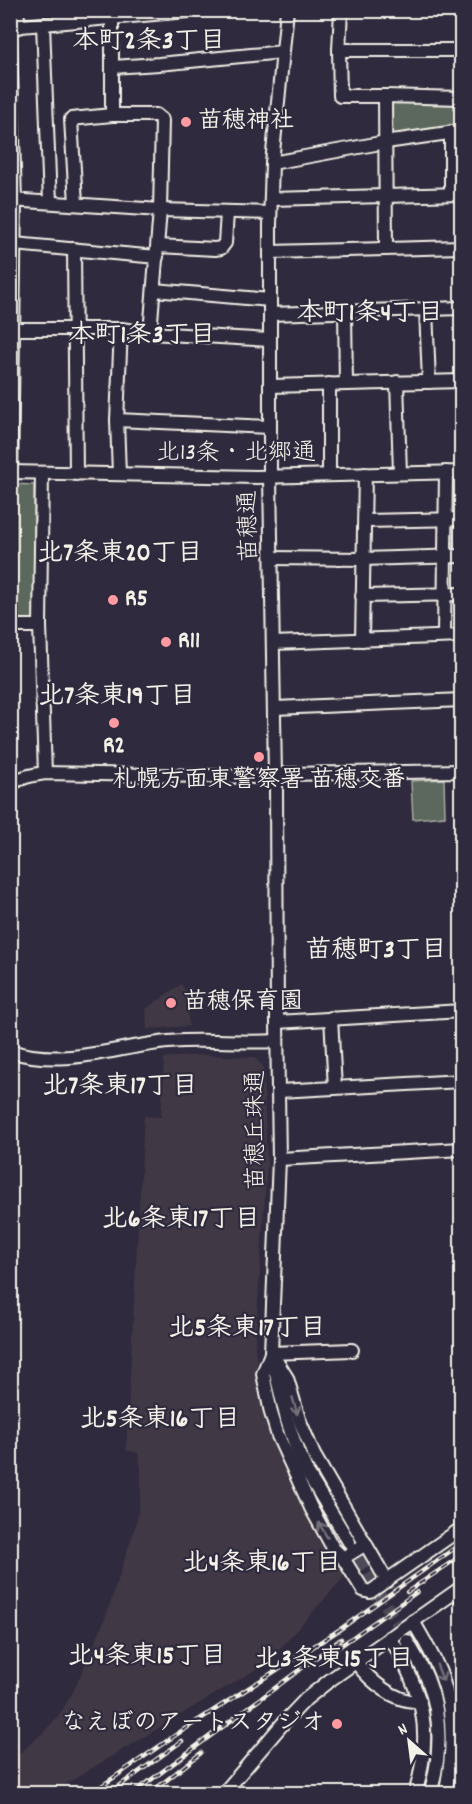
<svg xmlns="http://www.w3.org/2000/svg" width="472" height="1804" font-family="Dekko,'Klee One',sans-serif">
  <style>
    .built { fill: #413845 }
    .green { fill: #5b685d; stroke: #a8aca2; stroke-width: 1.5 }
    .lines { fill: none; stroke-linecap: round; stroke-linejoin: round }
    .minor-tunnel { stroke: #4d4857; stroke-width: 12; stroke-dasharray: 12 6; stroke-linecap: butt }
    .minor-casing { stroke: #f4f1e8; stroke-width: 16 }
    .minor { stroke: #2f2a3d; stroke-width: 12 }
    .rail-casing { stroke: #f4f1e8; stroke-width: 4.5 }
    .rail { stroke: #2f2a3d; stroke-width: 2; stroke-dasharray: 7; stroke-linecap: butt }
    .oneway { stroke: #747079 }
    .poi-dot { fill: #ff9aa2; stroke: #2f2a3d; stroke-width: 2 }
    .labels { text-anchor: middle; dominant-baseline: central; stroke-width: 4.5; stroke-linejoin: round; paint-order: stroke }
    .poi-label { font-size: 24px; font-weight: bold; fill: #f4f1e8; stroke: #2f2a3d; text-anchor: start }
    .street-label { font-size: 24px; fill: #f4f1e8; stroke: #2f2a3d }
    .neighbourhood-label { font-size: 26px; font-weight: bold; fill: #f4f1e8; stroke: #2f2a3d }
  </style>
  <rect width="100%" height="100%" fill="#2f2a3d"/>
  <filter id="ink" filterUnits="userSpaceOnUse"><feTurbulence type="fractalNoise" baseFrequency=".0167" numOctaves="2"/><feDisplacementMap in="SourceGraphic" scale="12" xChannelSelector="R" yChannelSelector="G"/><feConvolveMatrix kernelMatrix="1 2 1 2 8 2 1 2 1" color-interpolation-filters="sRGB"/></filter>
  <g filter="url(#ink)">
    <g class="built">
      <polygon points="181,984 187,993 186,997 189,1026 147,1029 146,1009"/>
      <polygon points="201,1055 254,1057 263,1066 267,1164 255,1347 264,1419 286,1475 346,1575 268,1662 51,1793 11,1794 11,1761 44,1732 61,1712 73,1692 105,1619 136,1524 141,1492 141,1468 138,1453 126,1450 144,1116 161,1117 164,1058"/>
    </g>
    <g class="green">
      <polygon points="389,100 461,100 461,128 390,135"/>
      <polygon points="11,484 34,485 34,622 11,621"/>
      <polygon points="444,779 445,816 413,819 411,781"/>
    </g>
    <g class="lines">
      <polyline class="minor-tunnel" points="349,1543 406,1639"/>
      <defs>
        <g id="minor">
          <polyline points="17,10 19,27"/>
          <polyline points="287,10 272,163 270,225 270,477 275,776 276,787 277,1022 279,1159 271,1353 287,1420 297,1450 308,1474 349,1542"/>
          <polyline points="341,10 339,50 340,96 385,96 386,249"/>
          <polyline points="112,19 112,115 156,115 162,120 160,210 150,333"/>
          <polyline points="43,24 50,202"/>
          <polyline points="10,27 198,10"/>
          <polyline points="10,42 15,200 11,472"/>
          <polyline points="339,50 462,50"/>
          <polyline points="112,67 159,64 282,52"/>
          <polyline points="385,96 462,98"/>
          <polyline points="451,132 451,194"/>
          <polyline points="272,163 386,142 462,131"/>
          <polyline points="271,199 462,194"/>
          <polyline points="10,200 160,210 270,213"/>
          <polyline points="76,204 71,119 112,115"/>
          <polyline points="14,244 157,257"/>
          <polyline points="158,246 215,249 221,248 225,243 227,213"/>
          <polyline points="74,249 76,474"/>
          <polyline points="270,252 462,247"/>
          <polyline points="154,290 270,300"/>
          <polyline points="426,309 429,382"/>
          <polyline points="345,311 346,384"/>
          <polyline points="270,314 462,308"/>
          <polyline points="10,329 121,329 150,333 270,340"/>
          <polyline points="397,382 400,473"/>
          <polyline points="329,384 329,475"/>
          <polyline points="270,386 462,381"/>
          <polyline points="117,420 270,427"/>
          <polyline points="10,472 256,477 462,472"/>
          <polyline points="119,474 117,420 121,329"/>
          <polyline points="365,521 462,519"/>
          <polyline points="272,558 363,559 462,556"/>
          <polyline points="362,596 462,594"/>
          <polyline points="10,626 40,626 42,473"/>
          <polyline points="40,626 45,773"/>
          <polyline points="444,636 446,472"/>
          <polyline points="362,640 365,474"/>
          <polyline points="273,643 462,636"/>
          <polyline points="275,708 462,700"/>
          <path d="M10,785C20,777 32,775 45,773L258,777L287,774L462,771"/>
          <polyline points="331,1018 335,1088"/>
          <polyline points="277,1022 462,1011"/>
          <path d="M10,1051C71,1070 125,1042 184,1041C215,1040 246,1043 277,1041"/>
          <polyline points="279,1091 462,1081"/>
          <polyline points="279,1159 462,1149"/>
          <polyline points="271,1353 263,1374 271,1413 278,1436 311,1508 333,1548 343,1558 363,1590 370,1592 462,1528"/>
          <polyline points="271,1353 352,1350"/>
          <polyline points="277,1362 287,1378 299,1419 314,1455 387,1581"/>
          <polyline points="343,1558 366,1544"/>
          <path d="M413,1621C423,1639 434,1656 441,1675C455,1713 454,1754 445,1794"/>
          <path d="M390,1637C423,1693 434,1730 415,1794"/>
          <path d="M407,1641C414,1653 422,1666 427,1678C442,1715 441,1756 430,1794"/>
          <path d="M356,1662C369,1680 396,1704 420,1701"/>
          <polyline points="223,1794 285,1721 306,1699 330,1680 462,1587"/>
        </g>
      </defs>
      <use href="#minor" class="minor-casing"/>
      <use href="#minor" class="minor"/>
      <defs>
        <g id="rail">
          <polyline points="407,1592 462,1555"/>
          <polyline points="336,1649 417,1592"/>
          <polyline points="90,1794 177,1734 339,1630 462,1543"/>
          <polyline points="108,1794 182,1741"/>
          <polyline points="132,1794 341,1639"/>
          <polyline points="149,1794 201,1753"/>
        </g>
      </defs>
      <use href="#rail" class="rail-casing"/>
      <use href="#rail" class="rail"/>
    </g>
    <defs><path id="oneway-shaft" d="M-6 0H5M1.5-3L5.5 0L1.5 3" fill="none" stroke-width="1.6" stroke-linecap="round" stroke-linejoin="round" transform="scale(1.5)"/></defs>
    <g class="oneway">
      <use href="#oneway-shaft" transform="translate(295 1406) rotate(74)"/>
      <use href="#oneway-shaft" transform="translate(323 1530) rotate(-120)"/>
      <use href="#oneway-shaft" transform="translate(440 1673) rotate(69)"/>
    </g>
  </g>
  <g class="poi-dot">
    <circle cx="186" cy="122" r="6"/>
    <circle cx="113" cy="600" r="6"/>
    <circle cx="166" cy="642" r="6"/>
    <circle cx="114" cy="723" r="6"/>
    <circle cx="259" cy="757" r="6"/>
    <circle cx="171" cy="1003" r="6"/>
    <circle cx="337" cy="1724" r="6"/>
  </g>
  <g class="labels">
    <g class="poi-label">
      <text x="198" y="122">苗穂神社</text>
      <text x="125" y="600">R5</text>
      <text x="178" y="642">R11</text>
      <text x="114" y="747" text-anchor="middle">R2</text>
      <text x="259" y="781" text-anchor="middle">札幌方面東警察署 苗穂交番</text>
      <text x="183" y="1003">苗穂保育園</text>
      <text x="325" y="1724" text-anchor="end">なえぼのアートスタジオ</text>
    </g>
    <g class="street-label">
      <text x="236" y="454">北13条・北郷通</text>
      <text transform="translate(250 526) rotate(-91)">苗穂通</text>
      <text transform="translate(257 1130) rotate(-90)">苗穂丘珠通</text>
    </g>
    <g class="neighbourhood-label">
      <text x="149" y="42">本町2条3丁目</text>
      <text x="370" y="314">本町1条4丁目</text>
      <text x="142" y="336">本町1条3丁目</text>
      <text x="120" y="554">北7条東20丁目</text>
      <text x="117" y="697">北7条東19丁目</text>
      <text x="376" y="951">苗穂町3丁目</text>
      <text x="120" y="1087">北7条東17丁目</text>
      <text x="181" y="1220">北6条東17丁目</text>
      <text x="247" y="1329">北5条東17丁目</text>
      <text x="160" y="1420">北5条東16丁目</text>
      <text x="262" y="1564">北4条東16丁目</text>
      <text x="147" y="1657">北4条東15丁目</text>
      <text x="334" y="1660">北3条東15丁目</text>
    </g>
  </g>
  <rect width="472" height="1804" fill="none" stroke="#2f2a3d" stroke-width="36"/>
  <rect x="18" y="18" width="436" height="1768" fill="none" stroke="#f4f1e8" stroke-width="2" filter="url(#ink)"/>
  <g transform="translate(409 1741) rotate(332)" stroke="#2f2a3d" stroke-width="4.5" paint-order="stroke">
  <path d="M0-4.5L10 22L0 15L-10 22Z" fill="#f4f1e8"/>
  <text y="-9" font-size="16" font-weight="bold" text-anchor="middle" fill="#f4f1e8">N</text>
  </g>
</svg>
